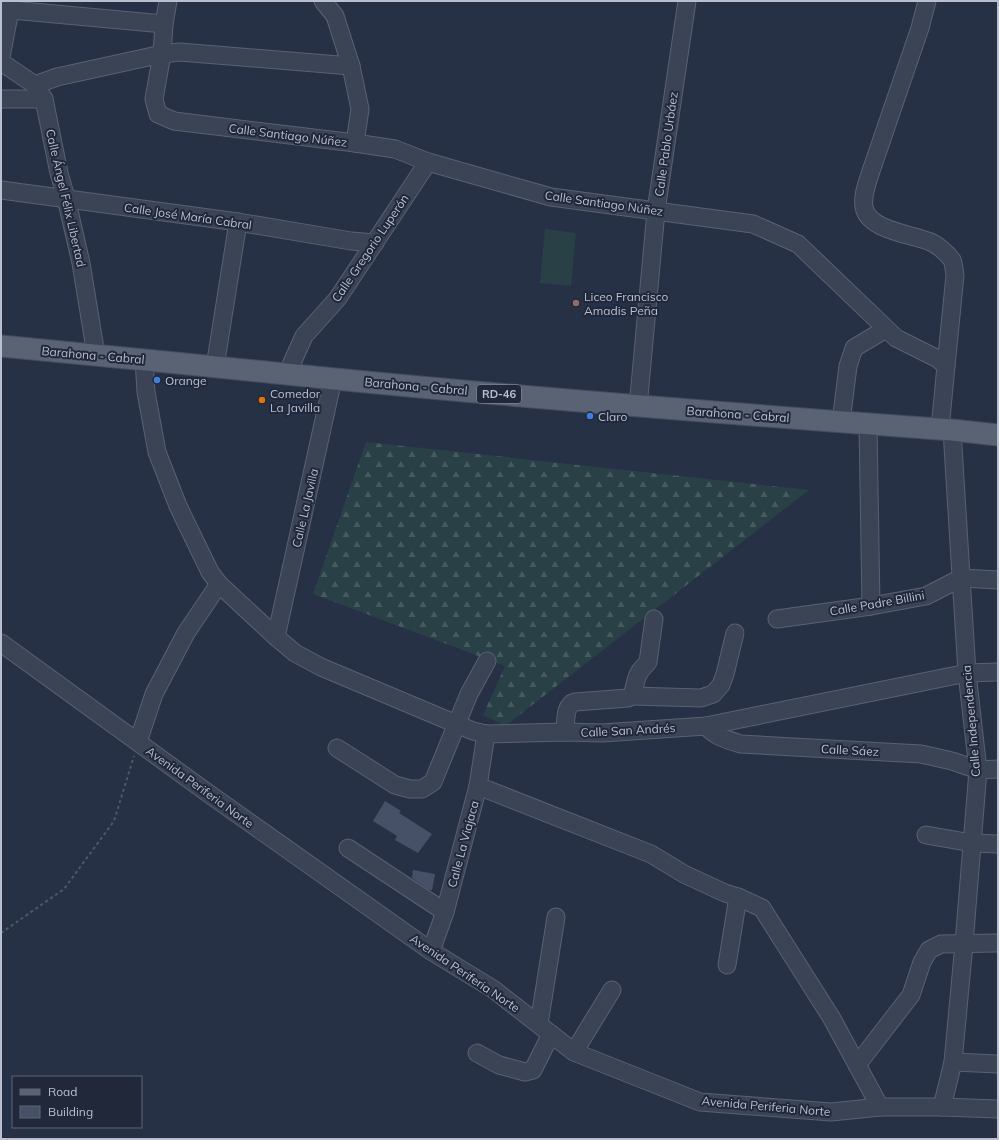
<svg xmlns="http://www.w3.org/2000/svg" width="999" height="1140" font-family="Mulish,sans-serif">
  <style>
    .forest { fill: url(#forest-firs) }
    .pitch { fill: #294046 }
    .building { fill: #465167 }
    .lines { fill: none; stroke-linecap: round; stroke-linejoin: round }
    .minor-casing { stroke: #5a6172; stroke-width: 19 }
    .major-casing { stroke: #454c5e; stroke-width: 23 }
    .path { stroke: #475d62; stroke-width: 2; stroke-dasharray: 3 3; stroke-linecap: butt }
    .minor { stroke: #3b4454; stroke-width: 17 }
    .major { stroke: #596374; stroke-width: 21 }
    .education-dot { fill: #8d6e63; stroke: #20283a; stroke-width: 1.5 }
    .shop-dot { fill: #3f7fe0; stroke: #20283a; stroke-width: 1.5 }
    .food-dot { fill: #e8710a; stroke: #20283a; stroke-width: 1.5 }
    .labels { text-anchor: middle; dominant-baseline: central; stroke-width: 4; stroke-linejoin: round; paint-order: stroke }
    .shield { fill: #20283a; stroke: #8b92a2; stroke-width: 1 }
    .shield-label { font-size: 11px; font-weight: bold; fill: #b9bfce }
    .street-label { font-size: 12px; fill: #b9bfce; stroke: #20283a }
    .poi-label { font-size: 12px; fill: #b9bfce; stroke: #20283a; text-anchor: start }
  </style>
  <defs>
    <pattern id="forest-firs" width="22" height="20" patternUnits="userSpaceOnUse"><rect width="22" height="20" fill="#294046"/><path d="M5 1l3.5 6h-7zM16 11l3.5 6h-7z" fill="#465a60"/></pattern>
  </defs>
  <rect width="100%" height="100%" fill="#273145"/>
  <polygon class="forest" points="366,442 809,490 505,726 483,715 505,666 313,594"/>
  <polygon class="pitch" points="545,229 576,233 571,286 540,283"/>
  <g class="building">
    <polygon points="385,801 401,811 399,813 432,834 418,853 395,840 397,836 373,821"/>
    <polygon points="413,870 435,874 432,890 429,890 412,878"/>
  </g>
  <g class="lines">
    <defs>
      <g id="minor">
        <polyline points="168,1 164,24 162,54 154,99 158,114 174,121 355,143 395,149 428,162 551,197 753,224 798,244 896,338 938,359 946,366 940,429"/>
        <polyline points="323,1 335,16 351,66 360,109 355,143"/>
        <path d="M927,1L920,28L870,174C867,184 862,196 864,207C868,230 910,234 928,241C937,244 947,253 952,260C954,264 954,270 955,275L946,366"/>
        <polyline points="1,9 164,24"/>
        <polyline points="1,57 10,10 10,1"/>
        <polyline points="1,62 35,85 44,99 59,173 66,198 81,263 96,355"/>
        <polyline points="35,85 57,77 162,54 180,52 351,66"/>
        <polyline points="1,99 44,99"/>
        <polyline points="1,190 238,222 351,241 375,243"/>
        <polyline points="144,360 146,392 157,452 178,506 210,572 219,584 276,637 295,653 321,667 473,731 486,734 565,732 602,733 706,726 967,673 998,672"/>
        <polyline points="215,367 238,222"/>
        <polyline points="287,374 304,336 338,298 428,162"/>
        <polyline points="638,407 656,211 687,1"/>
        <polyline points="841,422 848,366 854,348 886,329"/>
        <polyline points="868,424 871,606"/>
        <polyline points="777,619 871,606 926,596 961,578 998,580"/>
        <polyline points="276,637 333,379"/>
        <polyline points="1,643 212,796 431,951 493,989 574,1052 700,1102 831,1112 880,1107 942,1107 998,1109"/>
        <polyline points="632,696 701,698 713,694 721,685 725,674 735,633"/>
        <path d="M706,726C716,737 727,740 741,744L921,754L952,761L978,770L998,769"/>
        <path d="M565,732C566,722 564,705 575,702L628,698L632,696L637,677L640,671L648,662L654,619"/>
        <polyline points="138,742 154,694 186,633 219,584"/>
        <polyline points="337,748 395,785 410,789 422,789 433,782 469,694 487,661"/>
        <polyline points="478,786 651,854 684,874 725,893 738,897 762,908 831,1017 880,1107"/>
        <polyline points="926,835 972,843 998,844"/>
        <polyline points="348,848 445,912"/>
        <polyline points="431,951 445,912 478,786 486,734"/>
        <polyline points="727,965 738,897"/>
        <polyline points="539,1024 556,917"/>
        <polyline points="574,1052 612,990"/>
        <polyline points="477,1053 499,1065 525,1072 533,1070 551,1034"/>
        <polyline points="953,1062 998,1064"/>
        <polyline points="857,1065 911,995 922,962 929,950 941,944 998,943"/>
        <polyline points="942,1107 953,1062 964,944 978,770 967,673 952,430"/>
      </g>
      <path id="major" d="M1,346C112,356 224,368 335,379C540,399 746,415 952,430L998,435"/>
    </defs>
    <use href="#minor" class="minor-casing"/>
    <use href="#major" class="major-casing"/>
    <polyline class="path" points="1,933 64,889 114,821 134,756"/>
    <use href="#minor" class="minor"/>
    <use href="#major" class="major"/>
  </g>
  <circle class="education-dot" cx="576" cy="303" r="4"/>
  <g class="shop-dot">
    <circle cx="157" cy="380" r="4"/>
    <circle cx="590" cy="416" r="4"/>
  </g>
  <circle class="food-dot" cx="262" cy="400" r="4"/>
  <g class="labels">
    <rect class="shield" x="477" y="385" width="44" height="18" rx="3"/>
    <g class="shield-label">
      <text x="499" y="394">RD-46</text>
    </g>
    <g class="street-label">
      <text transform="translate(288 135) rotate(7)">Calle Santiago Núñez</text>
      <text transform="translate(666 144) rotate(-82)">Calle Pablo Urbáez</text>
      <text transform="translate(66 198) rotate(77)">Calle Ángel Félix Libertad</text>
      <text transform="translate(604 203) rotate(8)">Calle Santiago Núñez</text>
      <text transform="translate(188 216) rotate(8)">Calle José María Cabral</text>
      <text transform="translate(370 248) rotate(-56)">Calle Gregorio Luperón</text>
      <text transform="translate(93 355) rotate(5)">Barahona - Cabral</text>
      <text transform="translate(416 386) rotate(5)">Barahona - Cabral</text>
      <text transform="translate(738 414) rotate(4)">Barahona - Cabral</text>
      <text transform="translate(305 508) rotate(-77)">Calle La Javilla</text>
      <text transform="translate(877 603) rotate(-10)">Calle Padre Billini</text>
      <text transform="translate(971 721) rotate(-95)">Calle Independencia</text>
      <text transform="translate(628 730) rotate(-3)">Calle San Andrés</text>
      <text transform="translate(850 750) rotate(3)">Calle Sáez</text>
      <text transform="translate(200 787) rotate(36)">Avenida Periferia Norte</text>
      <text transform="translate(463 844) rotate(-75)">Calle La Viajaca</text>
      <text transform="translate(465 973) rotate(34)">Avenida Periferia Norte</text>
      <text transform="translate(766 1106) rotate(5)">Avenida Periferia Norte</text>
    </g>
    <g class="poi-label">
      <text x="584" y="296">Liceo Francisco<tspan x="584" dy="14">Amadis Peña</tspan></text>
      <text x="165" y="380">Orange</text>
      <text x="270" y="393">Comedor<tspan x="270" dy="14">La Javilla</tspan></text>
      <text x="598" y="416">Claro</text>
    </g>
  </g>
  <rect width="999" height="1140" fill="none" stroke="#b9bfce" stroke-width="4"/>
  <rect x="12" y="1076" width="130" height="52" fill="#20283a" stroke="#5d6475"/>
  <rect x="20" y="1089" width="20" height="6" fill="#596374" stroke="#5d6475"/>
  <text x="48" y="1096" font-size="12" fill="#b9bfce">Road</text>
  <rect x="20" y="1106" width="20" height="12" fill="#465167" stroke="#5d6475"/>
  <text x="48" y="1116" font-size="12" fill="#b9bfce">Building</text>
</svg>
